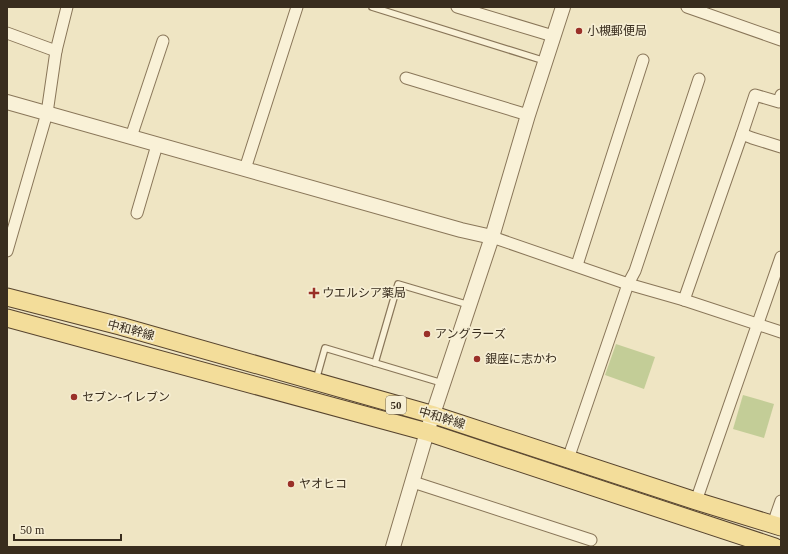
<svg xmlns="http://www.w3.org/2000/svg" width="788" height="554" font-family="'Times New Roman','Noto Sans JP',serif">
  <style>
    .green { fill: #c3cd97 }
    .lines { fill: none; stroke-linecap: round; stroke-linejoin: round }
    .service-casing { stroke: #897659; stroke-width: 8 }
    .minor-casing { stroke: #897659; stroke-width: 13 }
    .tertiary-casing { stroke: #897659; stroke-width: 16 }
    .primary-casing { stroke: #57442e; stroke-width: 19 }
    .service { stroke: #f9f1d7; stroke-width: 5.5 }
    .minor { stroke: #f9f1d7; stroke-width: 11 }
    .tertiary { stroke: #f9f1d7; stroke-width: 14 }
    .primary { stroke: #f3dd9a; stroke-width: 17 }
    .poi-dot { fill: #9a3028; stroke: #f6eed3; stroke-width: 1.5 }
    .labels { text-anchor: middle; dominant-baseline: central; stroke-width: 3.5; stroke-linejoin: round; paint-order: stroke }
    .shield { fill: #f6eed3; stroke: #726754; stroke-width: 1 }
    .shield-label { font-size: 11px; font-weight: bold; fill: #392d1e }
    .poi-label { font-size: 12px; fill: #392d1e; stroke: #f6eed3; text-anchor: start }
    .street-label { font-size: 12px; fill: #392d1e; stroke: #f6eed3 }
  </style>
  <rect width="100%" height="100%" fill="#efe5c3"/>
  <g class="green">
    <polygon points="616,344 655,357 644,389 605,375"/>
    <polygon points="743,395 774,404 764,438 733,429"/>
  </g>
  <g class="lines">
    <defs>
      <g id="service">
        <polyline points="372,7 545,61"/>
        <polyline points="375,363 398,284 469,305"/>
        <polyline points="316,380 325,348 442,383"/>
      </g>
      <g id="minor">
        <polyline points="457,7 553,36"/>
        <polyline points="687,7 781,40"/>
        <polyline points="7,33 56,51"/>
        <polyline points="406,78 528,115"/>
        <polyline points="742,134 755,95 779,102 781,95"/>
        <polyline points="131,137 163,41"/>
        <polyline points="245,169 297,7"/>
        <polyline points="137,213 157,145"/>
        <polyline points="492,237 628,284 684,300 781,332"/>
        <polyline points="7,251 47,113 56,51 67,7"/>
        <polyline points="577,265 643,60"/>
        <polyline points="684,300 742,134 752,138 781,147"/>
        <polyline points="568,459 628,284 635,271 699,79"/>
        <polyline points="413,482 591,540"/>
        <polyline points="696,501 781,257"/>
        <polyline points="773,524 781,501"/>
      </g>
      <g id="tertiary">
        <polyline points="7,102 461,230 492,237"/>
        <polyline points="393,547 427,432 492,237 528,115 563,7"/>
      </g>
      <g id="primary">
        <polyline points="7,297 120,326 434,415 696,501 781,527"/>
        <polyline points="7,318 427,432 775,547"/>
      </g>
    </defs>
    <use href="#service" class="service-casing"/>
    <use href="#minor" class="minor-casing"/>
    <use href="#tertiary" class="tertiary-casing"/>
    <use href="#primary" class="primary-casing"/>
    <use href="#service" class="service"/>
    <use href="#minor" class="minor"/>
    <use href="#tertiary" class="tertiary"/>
    <use href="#primary" class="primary"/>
  </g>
  <g class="poi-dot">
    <circle cx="579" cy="31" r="4"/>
    <path d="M312 287h4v4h4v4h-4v4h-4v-4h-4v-4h4z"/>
    <circle cx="427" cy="334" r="4"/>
    <circle cx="477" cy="359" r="4"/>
    <circle cx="74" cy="397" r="4"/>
    <circle cx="291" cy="484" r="4"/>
  </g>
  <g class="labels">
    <rect class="shield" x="386" y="396" width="20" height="18" rx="3"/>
    <g class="shield-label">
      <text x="396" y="405">50</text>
    </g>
    <g class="poi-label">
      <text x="587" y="31">小槻郵便局</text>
      <text x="322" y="293">ウエルシア薬局</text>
      <text x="435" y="334">アングラーズ</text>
      <text x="485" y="359">銀座に志かわ</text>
      <text x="82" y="397">セブン-イレブン</text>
      <text x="299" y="484">ヤオヒコ</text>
    </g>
    <g class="street-label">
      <text transform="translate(131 330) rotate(15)">中和幹線</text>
      <text transform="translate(442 418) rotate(17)">中和幹線</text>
    </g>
  </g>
  <rect width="788" height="554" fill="none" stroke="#392d1e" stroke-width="16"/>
  <path d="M14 534v6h107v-6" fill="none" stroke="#392d1e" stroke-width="2"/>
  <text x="20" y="534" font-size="12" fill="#392d1e" stroke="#f6eed3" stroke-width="3" paint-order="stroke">50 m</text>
</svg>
